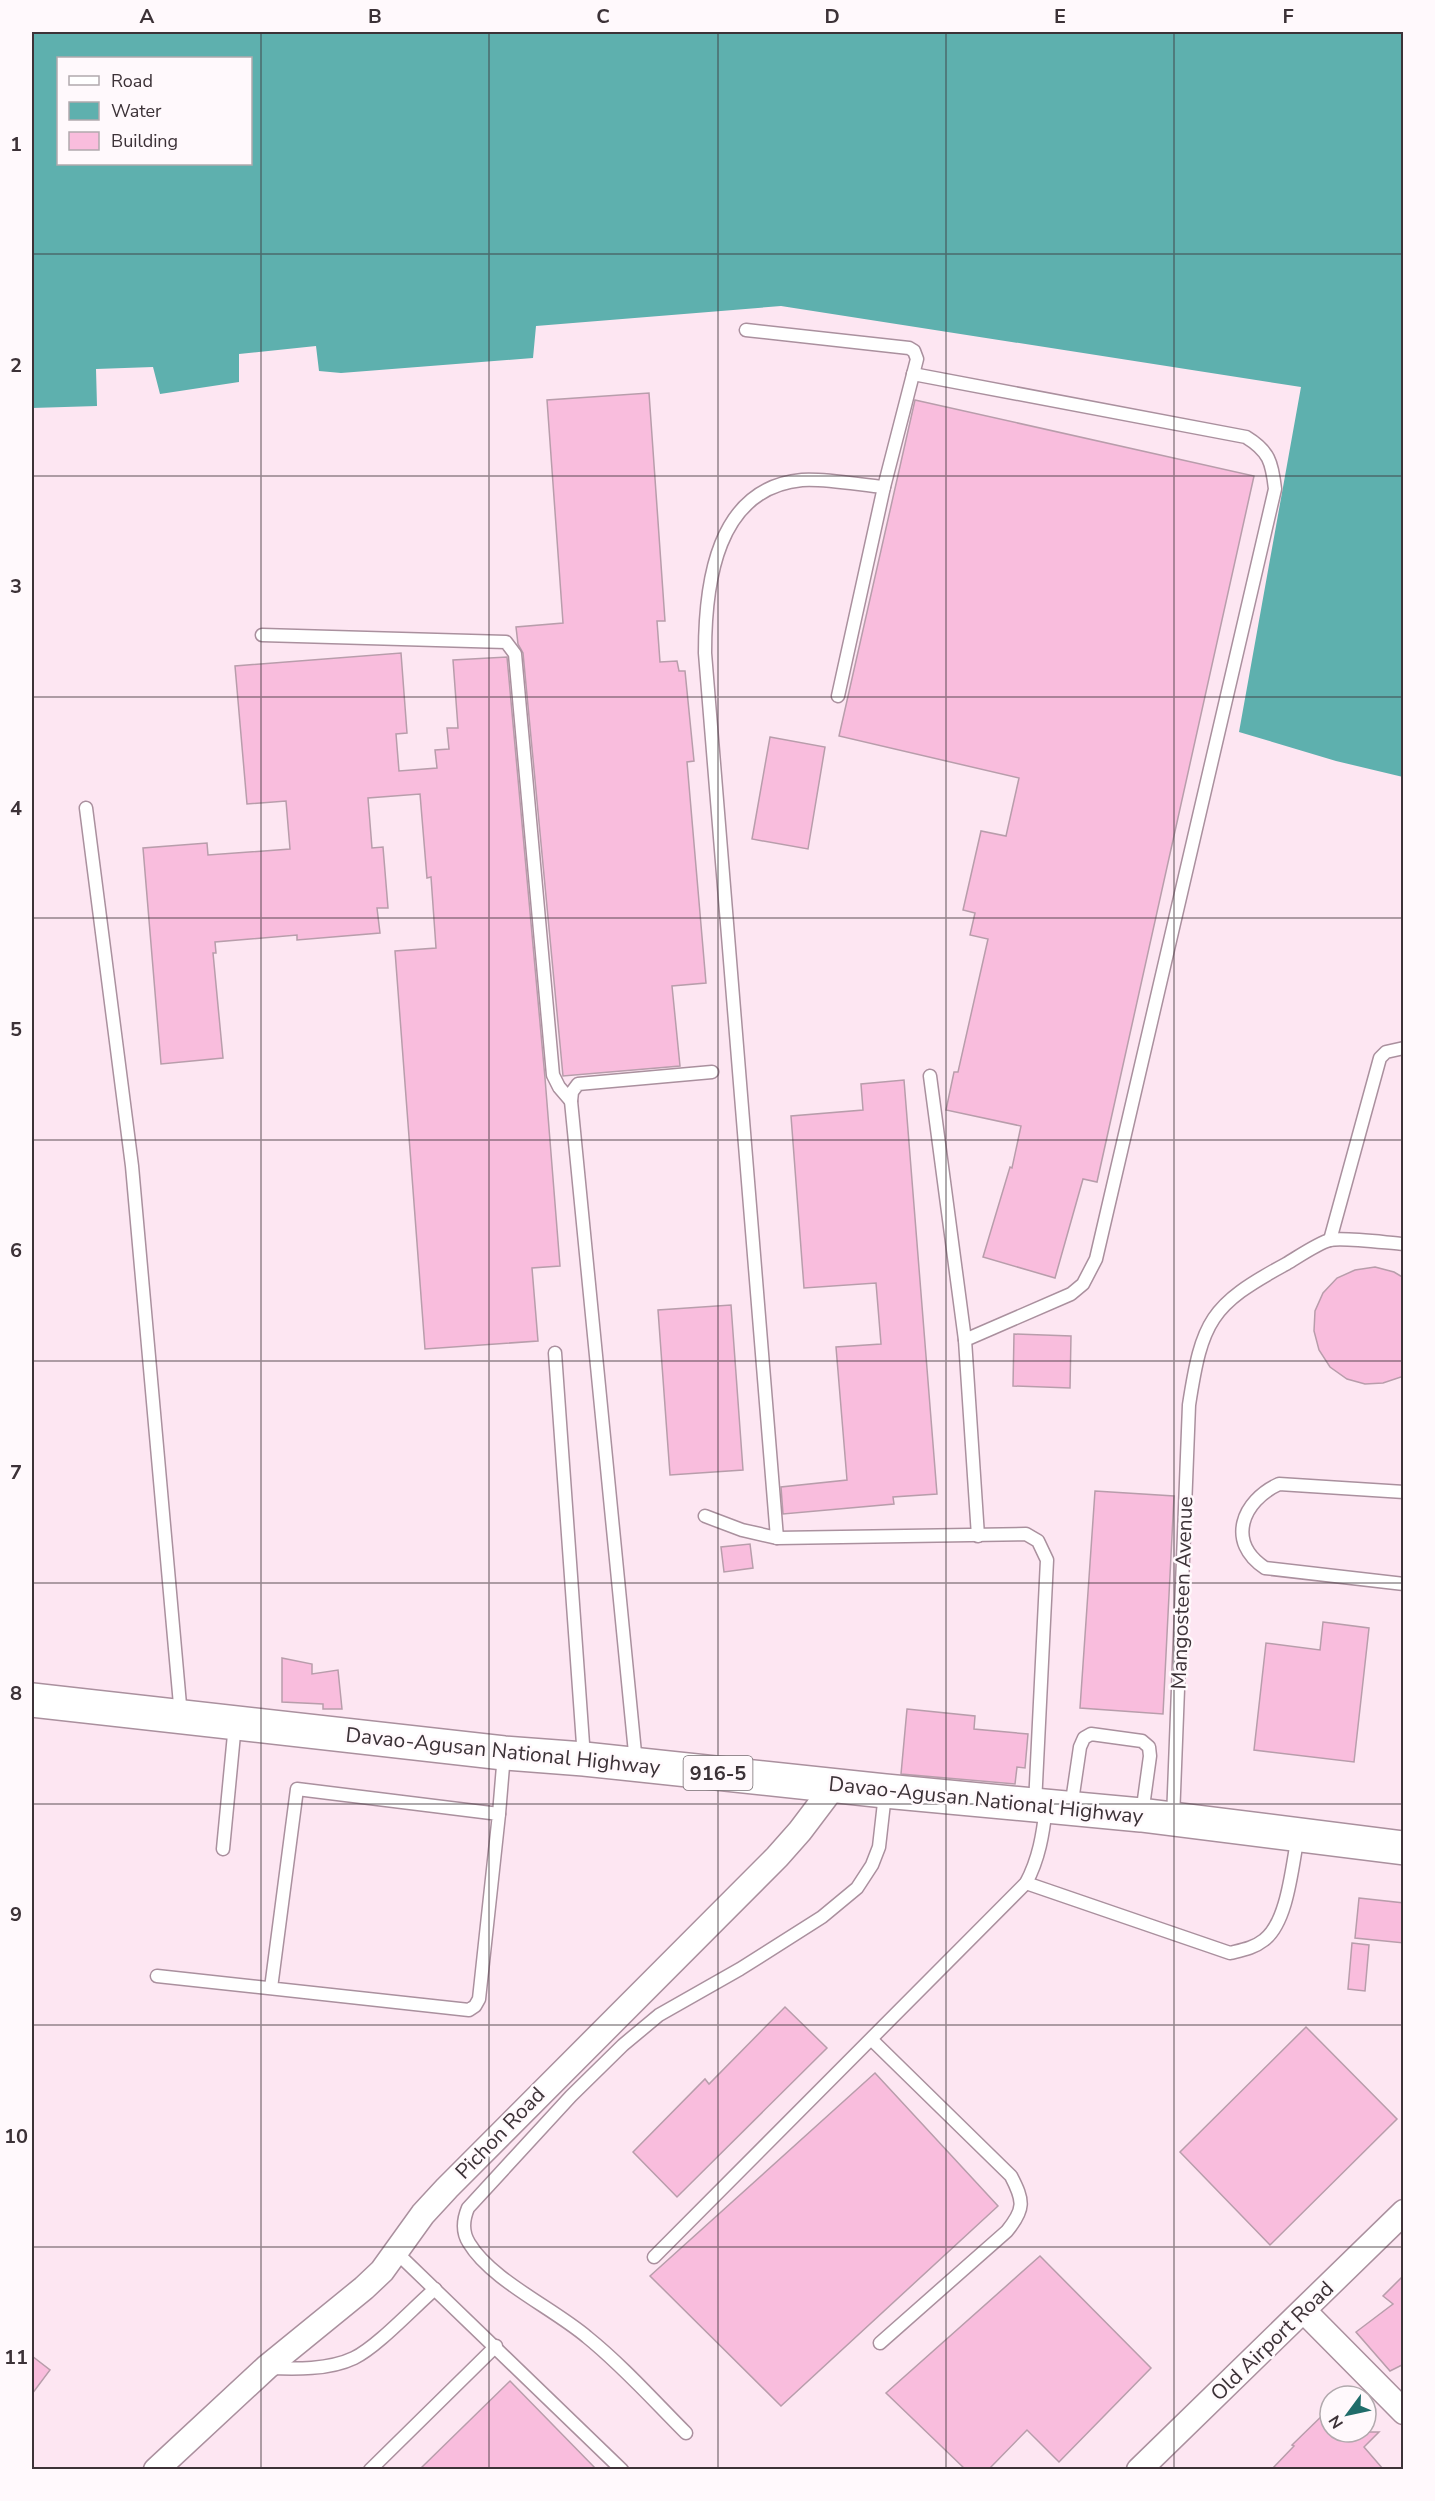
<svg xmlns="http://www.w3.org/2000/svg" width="1435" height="2501" font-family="'Nunito Sans',sans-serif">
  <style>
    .water { fill: #5eb0ae; fill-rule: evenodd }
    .building { fill: #f9bddd; stroke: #b89dab; stroke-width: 1.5 }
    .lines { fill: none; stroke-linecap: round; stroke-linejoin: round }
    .lane-casing { stroke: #aa909e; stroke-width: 15 }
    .street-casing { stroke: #aa909e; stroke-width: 27 }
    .primary-casing { stroke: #aa909e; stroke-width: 36 }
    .lane { stroke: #fff; stroke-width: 12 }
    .street { stroke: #fff; stroke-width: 24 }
    .primary { stroke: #fff; stroke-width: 33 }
    .grid { fill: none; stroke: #3c3237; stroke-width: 1.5; stroke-opacity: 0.55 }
    .labels { text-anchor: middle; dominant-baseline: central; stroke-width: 5; stroke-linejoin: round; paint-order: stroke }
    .shield { fill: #fff9fc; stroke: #766e72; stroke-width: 1.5 }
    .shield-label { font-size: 20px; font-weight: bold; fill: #3c3237 }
    .street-label { font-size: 21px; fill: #3c3237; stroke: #fff9fc }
    .neatline { fill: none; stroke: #3c3237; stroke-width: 2 }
    .grid-label { font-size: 20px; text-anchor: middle; font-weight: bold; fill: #3c3237 }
  </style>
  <rect width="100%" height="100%" fill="#fde6f2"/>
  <path class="water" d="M32,32H1403V777L1336,761L1239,732L1301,387L781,306L536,326L533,358L341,373L319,371L316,346L239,354V382L160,394L153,367L96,369L97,406L32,408ZM58,58H250V164H58Z"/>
  <g class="building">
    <polygon points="649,393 665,621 657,621 660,662 677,661 679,671 685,671 694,761 687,762 706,983 672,986 680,1066 563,1076 523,653 518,644 516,627 563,623 547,400"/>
    <polygon points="915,400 1254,476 1097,1182 1083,1179 1055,1278 983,1257 1010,1167 1012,1168 1021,1126 946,1110 954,1072 958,1072 988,939 970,935 975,913 963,910 981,831 1006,836 1019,778 839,736"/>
    <polygon points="401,653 407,733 396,734 399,771 437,768 435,750 449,749 447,728 458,728 453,660 507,657 545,1078 560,1266 532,1268 538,1341 425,1349 395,951 436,948 431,877 427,878 420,794 368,798 372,848 383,847 388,908 377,908 380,933 297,940 297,935 215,942 216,953 213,953 223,1058 161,1064 143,848 207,843 208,855 290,849 286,801 247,804 235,666"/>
    <polygon points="770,737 825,747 808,849 752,839"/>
    <polygon points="904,1080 937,1494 893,1497 894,1504 783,1514 781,1487 847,1480 836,1347 881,1344 876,1283 804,1288 791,1116 863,1110 861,1084"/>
    <polygon points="1375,1267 1394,1272 1404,1278 1404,1376 1383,1383 1365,1384 1347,1379 1330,1367 1319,1350 1314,1331 1315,1311 1323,1293 1337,1278 1355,1270"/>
    <polygon points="731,1305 743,1470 670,1475 658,1310"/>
    <polygon points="1014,1334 1071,1336 1070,1388 1013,1386"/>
    <polygon points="1095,1491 1174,1496 1163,1714 1080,1708"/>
    <polygon points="750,1544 753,1568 724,1572 721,1547"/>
    <polygon points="1323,1622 1369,1628 1354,1762 1254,1750 1266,1643 1320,1650"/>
    <polygon points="282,1658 312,1664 312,1674 338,1670 342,1709 323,1709 323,1704 282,1702"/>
    <polygon points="907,1709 975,1716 974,1729 1028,1734 1025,1768 1017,1767 1015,1784 901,1774"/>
    <polygon points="1359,1898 1404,1903 1404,1943 1355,1938"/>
    <polygon points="1352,1943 1369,1945 1365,1991 1348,1989"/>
    <polygon points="785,2007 827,2048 677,2197 633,2152 705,2079 709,2084"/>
    <polygon points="1306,2027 1397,2119 1270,2245 1180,2152"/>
    <polygon points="875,2073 998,2206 781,2406 650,2276"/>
    <polygon points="1040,2256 1151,2368 1059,2462 1027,2430 989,2469 965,2469 886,2393"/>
    <polygon points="1404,2275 1404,2364 1390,2371 1356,2332 1393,2304 1383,2296"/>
    <polygon points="32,2356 50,2370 32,2394"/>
    <polygon points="510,2381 596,2469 420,2469"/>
    <polygon points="1330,2408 1330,2432 1379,2432 1364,2447 1383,2469 1272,2469 1294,2446 1292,2445"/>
  </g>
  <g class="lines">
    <defs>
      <g id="lane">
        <polyline points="746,330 909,348 914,351 917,359 884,487 838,696"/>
        <path d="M913,374L1246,437C1269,451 1272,462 1275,489L1096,1259L1083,1284L1071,1294L965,1340L978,1536"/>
        <path d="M884,487C861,485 823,478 802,480C716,488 705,584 705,653L777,1538L1026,1534L1038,1541L1047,1560L1035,1804"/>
        <polyline points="262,635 506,642 515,654 553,1075 559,1087 571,1101"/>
        <polyline points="86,808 132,1166 181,1716"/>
        <polyline points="930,1076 965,1340"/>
        <polyline points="1330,1240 1380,1058 1386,1052 1404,1048"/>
        <polyline points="555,1353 584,1758"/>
        <path d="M1404,1492L1279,1484C1242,1501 1226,1542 1265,1568L1404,1584"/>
        <polyline points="705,1516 742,1530 777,1538"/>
        <polyline points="636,1763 571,1101 572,1092 578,1084 712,1072"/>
        <polyline points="1071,1808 1080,1747 1084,1738 1091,1734 1142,1741 1149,1747 1150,1756 1142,1814"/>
        <polyline points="499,1814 504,1754"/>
        <path d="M1173,1818L1189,1405C1202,1321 1210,1305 1286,1264C1298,1257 1318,1243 1330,1240C1343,1237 1388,1243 1404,1244"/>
        <polyline points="223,1849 235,1724"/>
        <path d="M1026,1883L1230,1953C1242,1950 1254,1948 1264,1940C1288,1922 1292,1865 1298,1836"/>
        <polyline points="157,1976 469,2010 475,2006 479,1999 499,1814 297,1789 271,1988"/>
        <path d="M872,2040L1011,2176C1024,2201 1025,2209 1007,2231L880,2343"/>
        <polyline points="396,2252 622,2470"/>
        <path d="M654,2257L1026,1883C1039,1859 1043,1834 1046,1807"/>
        <path d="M268,2368C295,2369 329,2370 354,2358C377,2347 414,2307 435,2289"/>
        <path d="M686,2433C654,2401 623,2366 587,2337C553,2308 491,2280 469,2243C462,2232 463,2220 468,2208L571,2096L623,2045L659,2015L740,1969L822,1917L857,1888L872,1865L879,1847L885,1794"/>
        <polyline points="370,2470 496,2346"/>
      </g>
      <g id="street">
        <polyline points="1304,2311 1404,2412"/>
        <polyline points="156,2470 267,2367 364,2288 382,2271 423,2214 447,2188 777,1857 800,1831 834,1786"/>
        <polyline points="1139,2470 1404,2212"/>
      </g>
      <polyline id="primary" points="32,1700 504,1753 584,1759 885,1791 1141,1815 1404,1848"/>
    </defs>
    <use href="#lane" class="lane-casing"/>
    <use href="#street" class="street-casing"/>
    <use href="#primary" class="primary-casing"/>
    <use href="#lane" class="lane"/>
    <use href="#street" class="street"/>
    <use href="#primary" class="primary"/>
  </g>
  <path class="grid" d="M261,32V2470M489,32V2470M718,32V2470M946,32V2470M1174,32V2470M32,254H1404M32,476H1404M32,697H1404M32,918H1404M32,1140H1404M32,1361H1404M32,1583H1404M32,1804H1404M32,2025H1404M32,2247H1404"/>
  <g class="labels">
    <rect class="shield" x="683.5" y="1756" width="69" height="34" rx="4.5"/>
    <g class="shield-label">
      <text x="718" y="1773">916-5</text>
    </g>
    <g class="street-label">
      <text transform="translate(1182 1593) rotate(-88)">Mangosteen Avenue</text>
      <text transform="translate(503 1751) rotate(6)">Davao-Agusan National Highway</text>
      <text transform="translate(986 1800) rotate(6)">Davao-Agusan National Highway</text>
      <text transform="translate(500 2133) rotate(-46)">Pichon Road</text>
      <text transform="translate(1272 2341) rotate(-44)">Old Airport Road</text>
    </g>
  </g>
  <rect width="1435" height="2501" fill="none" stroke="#fff9fc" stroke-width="66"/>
  <rect x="57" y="57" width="195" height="108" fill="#fff9fc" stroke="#b1a9ad" stroke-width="1.5"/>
  <rect x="69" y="76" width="30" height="9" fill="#ffffff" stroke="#b1a9ad" stroke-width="1.5"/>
  <text x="111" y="87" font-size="18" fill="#3c3237">Road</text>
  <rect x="69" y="102" width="30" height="18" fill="#5eb0ae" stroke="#b1a9ad" stroke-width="1.5"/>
  <text x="111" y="117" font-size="18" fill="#3c3237">Water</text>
  <rect x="69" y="132" width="30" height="18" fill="#f9bddd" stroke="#b1a9ad" stroke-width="1.5"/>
  <text x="111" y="147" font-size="18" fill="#3c3237">Building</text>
  <g transform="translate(1348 2414) rotate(237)"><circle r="28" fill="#fff9fc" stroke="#b1a9ad" stroke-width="1.5"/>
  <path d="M0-4.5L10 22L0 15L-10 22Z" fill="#206c6a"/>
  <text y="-9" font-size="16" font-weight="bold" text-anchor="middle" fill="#3c3237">N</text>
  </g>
  <rect x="33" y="33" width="1369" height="2435" class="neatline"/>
  <g class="grid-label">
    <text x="147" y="23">A</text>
    <text x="375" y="23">B</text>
    <text x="603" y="23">C</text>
    <text x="832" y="23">D</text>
    <text x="1060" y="23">E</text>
    <text x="1288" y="23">F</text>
    <text x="16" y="151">1</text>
    <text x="16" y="372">2</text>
    <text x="16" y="593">3</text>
    <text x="16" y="815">4</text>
    <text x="16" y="1036">5</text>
    <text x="16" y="1257">6</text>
    <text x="16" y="1479">7</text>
    <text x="16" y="1700">8</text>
    <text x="16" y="1921">9</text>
    <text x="16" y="2143">10</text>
    <text x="16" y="2364">11</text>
  </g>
</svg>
